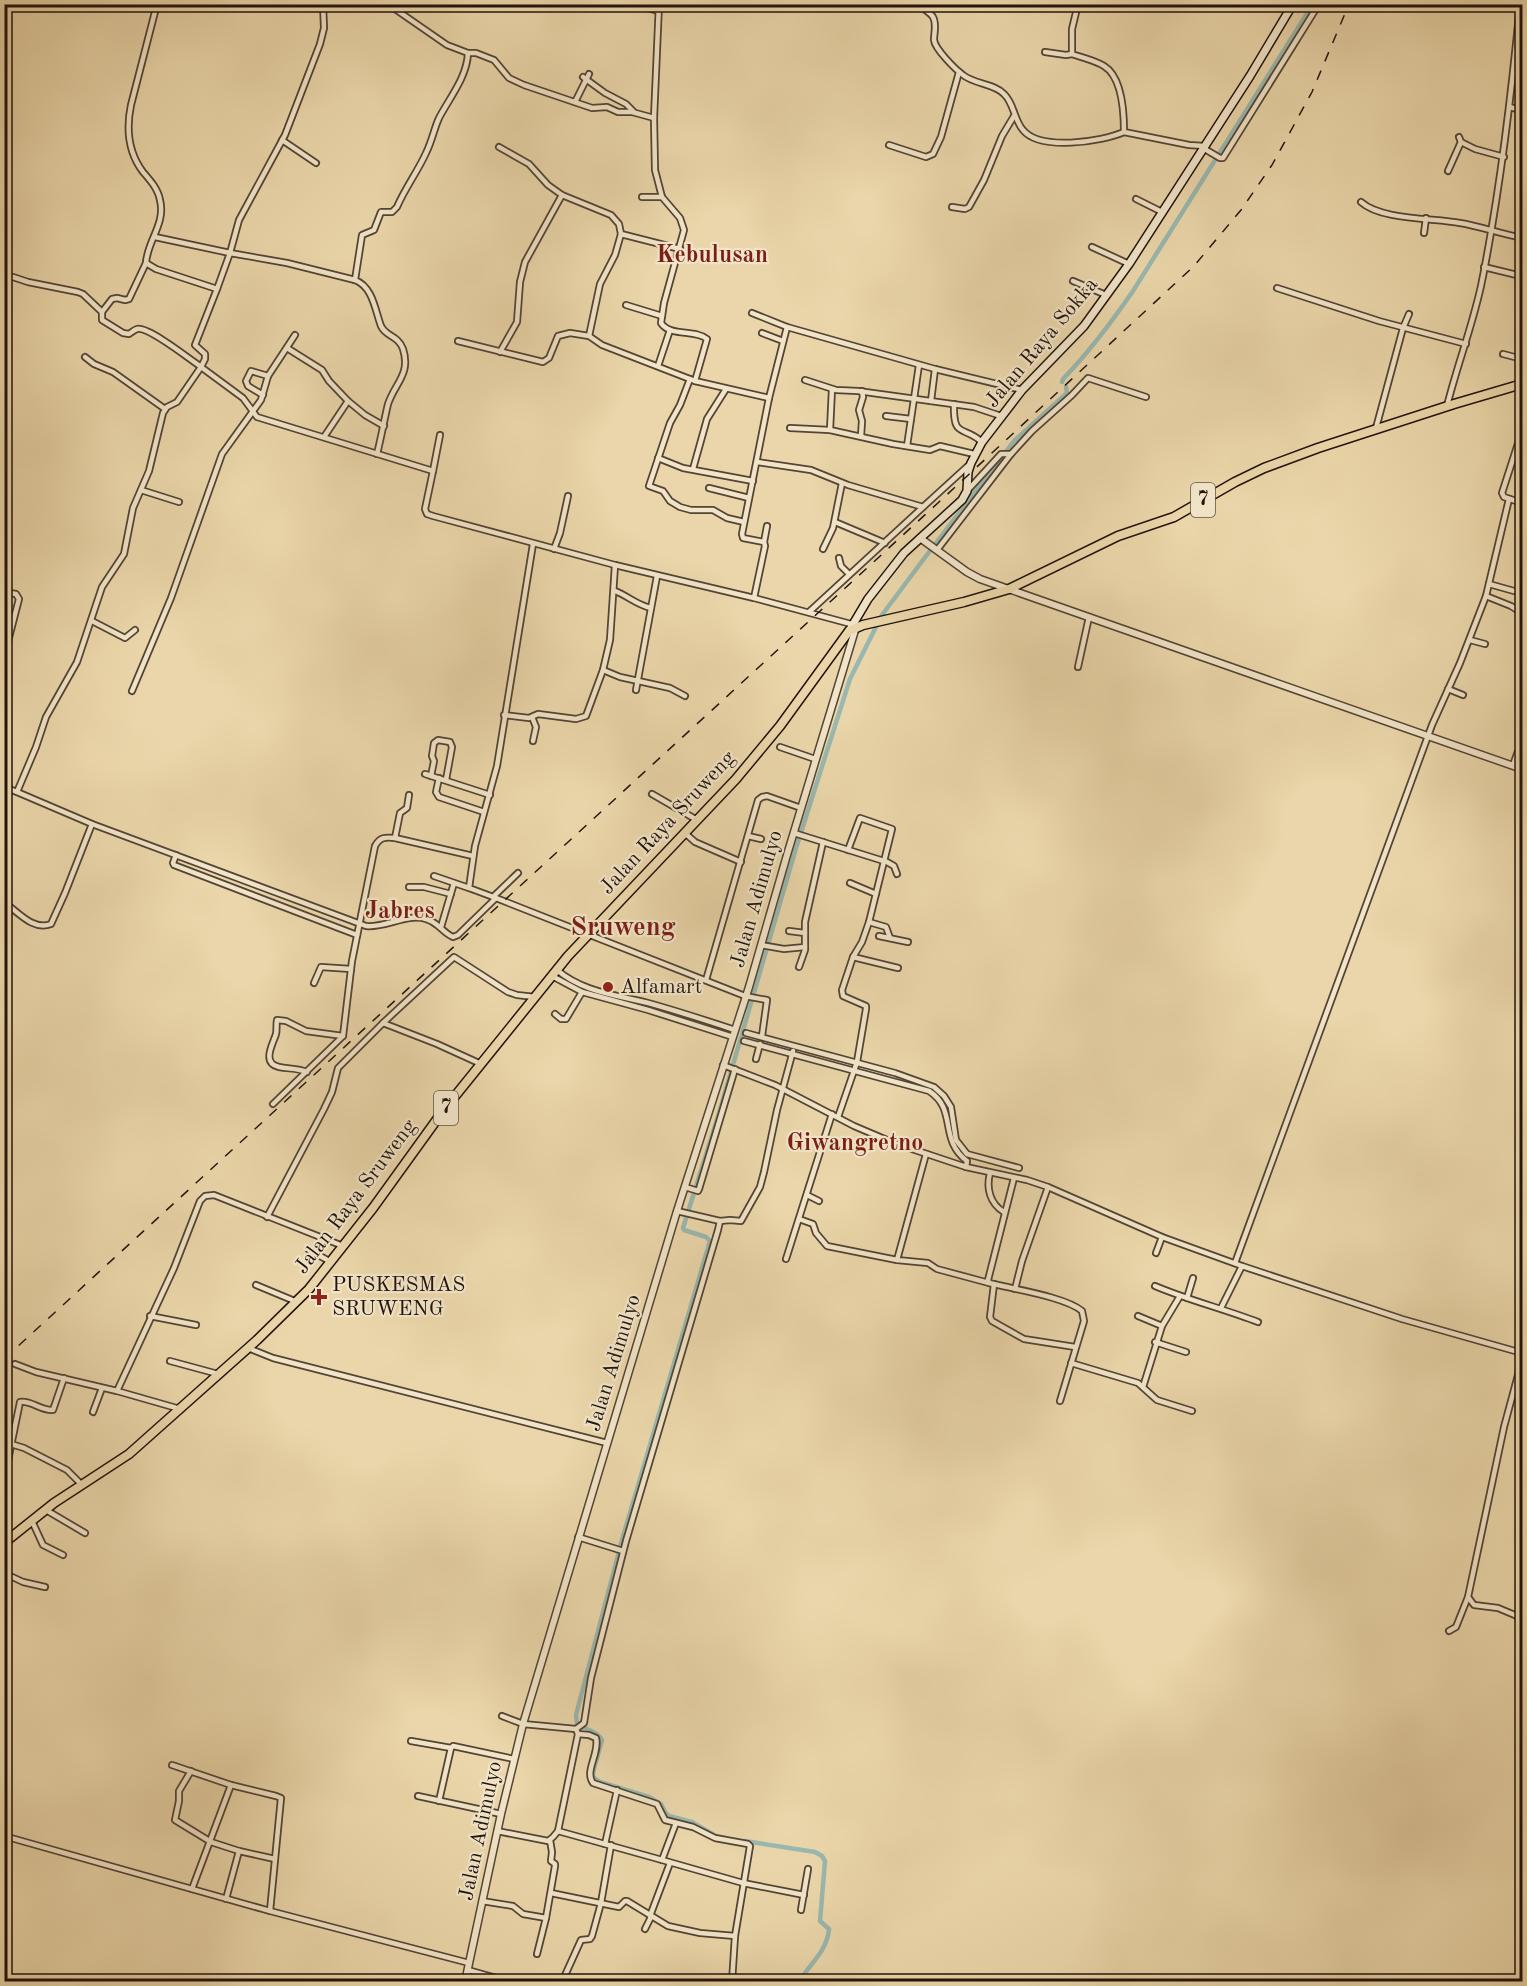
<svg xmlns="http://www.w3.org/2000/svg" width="1527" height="1986" font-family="'Old Standard TT',serif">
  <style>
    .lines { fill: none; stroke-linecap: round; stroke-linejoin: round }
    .canal { stroke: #99b8af; stroke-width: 4.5 }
    .minor-casing { stroke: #534434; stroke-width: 8 }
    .tertiary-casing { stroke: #534434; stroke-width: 9 }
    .secondary-casing { stroke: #21130c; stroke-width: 10 }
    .trunk-casing { stroke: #21130c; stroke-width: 11 }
    .minor { stroke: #f1e4c8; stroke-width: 4.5 }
    .tertiary { stroke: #f1e4c8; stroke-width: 6 }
    .secondary { stroke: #f1e4c8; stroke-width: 7 }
    .trunk { stroke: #ead6aa; stroke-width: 8 }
    .rail { stroke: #21130c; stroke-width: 1.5; stroke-dasharray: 10 10; stroke-linecap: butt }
    .poi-dot { fill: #8f2418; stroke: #f1e4c8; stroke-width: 2 }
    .labels { text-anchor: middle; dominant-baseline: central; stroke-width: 4.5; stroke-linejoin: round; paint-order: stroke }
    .shield { fill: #f1e4c8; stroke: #5f5244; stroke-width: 1.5 }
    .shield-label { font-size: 20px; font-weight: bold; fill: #21130c }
    .street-label { font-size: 21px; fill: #21130c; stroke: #f1e4c8 }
    .poi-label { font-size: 21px; fill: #21130c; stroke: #f1e4c8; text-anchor: start }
    .quarter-label { font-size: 24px; font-weight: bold; fill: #7a1f14; stroke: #f1e4c8 }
    .district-label { font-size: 27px; font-weight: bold; fill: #7a1f14; stroke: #f1e4c8 }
  </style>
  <rect width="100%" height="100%" fill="#ead6aa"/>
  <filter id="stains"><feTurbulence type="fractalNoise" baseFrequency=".00333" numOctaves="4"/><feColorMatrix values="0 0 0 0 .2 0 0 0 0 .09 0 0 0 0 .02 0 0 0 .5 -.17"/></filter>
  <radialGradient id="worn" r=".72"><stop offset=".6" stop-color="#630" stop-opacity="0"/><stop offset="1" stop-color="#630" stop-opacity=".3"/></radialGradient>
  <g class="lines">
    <g class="canal">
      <path d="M1062,382L1063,379C1090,351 1111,323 1133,291L1313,4"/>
      <path d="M725,1838L716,1836L692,1822L669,1816L665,1812L661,1804L649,1797L600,1782L593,1777V1773L602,1740C597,1731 585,1729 577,1724L576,1715L622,1540L710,1241L706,1237L684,1230L683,1228L719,1113L796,848L850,679L882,615L923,560L1014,441L1067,393L1066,387"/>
      <path d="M745,1841L815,1852L822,1856L825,1861L820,1921L829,1929C827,1952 809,1964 799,1982"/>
    </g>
    <defs>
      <g id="minor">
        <polyline points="566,4 566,5"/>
        <polyline points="634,4 658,11"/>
        <path d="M659,4L654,118L655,170L662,197L680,218L684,230L664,303L661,323C670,337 695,329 707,339L695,381L769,398"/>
        <path d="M920,4C923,10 930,12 933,17C937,24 934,32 934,40C935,49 955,69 963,75C974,84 995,84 1004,94C1014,103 1014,120 1023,130C1040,151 1101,142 1124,132"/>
        <path d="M1078,4L1072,29V54C1083,58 1094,60 1104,66C1122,77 1124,113 1124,132L1189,145L1204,146"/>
        <polyline points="1045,52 1066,55 1072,54"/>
        <polyline points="468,53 476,53 494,60 509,78 524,85 592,108 607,107 618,112 632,112 654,118"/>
        <polyline points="1513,75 1522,76"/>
        <polyline points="583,77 605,93 626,104 633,111"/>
        <polyline points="575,102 589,74"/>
        <polyline points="1509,107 1522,110"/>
        <polyline points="1459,137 1461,142 1475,149 1504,157"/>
        <polyline points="282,140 316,163"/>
        <polyline points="889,145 926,157 933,154 941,137 959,72"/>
        <polyline points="499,147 529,164 548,185 562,195 611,215 619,224 621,234"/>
        <polyline points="1203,148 1220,158 1223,158 1319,4"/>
        <polyline points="1448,171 1461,142"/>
        <polyline points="642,197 662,197"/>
        <polyline points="1136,199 1162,212"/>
        <path d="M1361,202C1381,220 1432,218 1460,223C1479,226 1498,233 1518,237L1522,233"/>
        <polyline points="952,207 965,209 969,207 984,180 1002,136 1014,116"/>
        <polyline points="1424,233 1426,218"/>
        <polyline points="155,237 230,253 239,220 285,135 320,44 324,28 323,4"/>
        <polyline points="1092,247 1129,264"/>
        <polyline points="1484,267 1517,275"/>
        <polyline points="4,277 13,277 28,282 78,292 83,294 102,312 112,299 117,298 125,300 129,299 146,263"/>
        <path d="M355,280L362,235L374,230L381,212H392L397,207C405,188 418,171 426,153C432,141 434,129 439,118C450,97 467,77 468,53L447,45L395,9L393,4"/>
        <polyline points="1073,281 1106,295"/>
        <polyline points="1277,288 1379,321 1466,344"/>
        <path d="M217,289L230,253L287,263L355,280C373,287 375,310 381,326C386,337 398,335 403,349C411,374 395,383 388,404C384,421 381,438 377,454"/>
        <polyline points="626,305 662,316"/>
        <path d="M102,312V320L123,333L129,334C132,332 134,330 137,329C148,326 191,360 201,367L205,359V354L195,345L217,289L156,269L146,263C147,241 166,224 160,200C158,189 150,180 143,172C128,152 126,129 131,105L157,4"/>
        <polyline points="752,313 787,327"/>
        <polyline points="762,333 783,341"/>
        <polyline points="589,336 600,284 615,255 621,234 680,249"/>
        <polyline points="458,341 543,362 549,358 558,336 570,333 589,336 602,345 695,381"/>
        <polyline points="287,348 322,370 329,381 348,401 324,437"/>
        <polyline points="500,352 517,322 520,282 525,262 562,195"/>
        <polyline points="1503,354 1522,359"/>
        <polyline points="85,357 94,364 113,372 165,409"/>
        <polyline points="658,366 670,330"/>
        <polyline points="690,379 680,405 670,423 649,486 663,491 670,501 680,507 691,510 713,510 727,518 744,522"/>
        <polyline points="805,380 836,390 858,391 974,407 1001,416"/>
        <polyline points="263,395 248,386 246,381 251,371 268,376"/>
        <polyline points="348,401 365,415 384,426"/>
        <polyline points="931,401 935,369"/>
        <path d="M954,404C953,439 963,425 982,442"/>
        <path d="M1447,406C1457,366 1472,327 1481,286C1500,193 1511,99 1520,4"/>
        <polyline points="886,416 911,419"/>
        <polyline points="790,428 830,430 893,444 930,450 940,446 974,454"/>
        <polyline points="1376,428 1403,328 1409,314"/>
        <polyline points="830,430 832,389"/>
        <polyline points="1522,431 1502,493 1504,497 1522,503"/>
        <polyline points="861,436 862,421 859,410 863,397 862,391"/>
        <polyline points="907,446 919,365"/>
        <polyline points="658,458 683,468 753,481"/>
        <polyline points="757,462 811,470 848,485 923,507 969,465"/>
        <polyline points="693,469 707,419 726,389"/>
        <polyline points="433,471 440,435"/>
        <polyline points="709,488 749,498"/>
        <polyline points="141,490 179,502"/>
        <polyline points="967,491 1001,454 1011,454 1032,431 1072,395 1088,378 1146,397"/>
        <polyline points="835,522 885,543"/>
        <polyline points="764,542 767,526"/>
        <polyline points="554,549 560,533 568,496"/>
        <polyline points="823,549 833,528 842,483"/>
        <polyline points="937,550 1011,454"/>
        <polyline points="839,558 841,566 849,574"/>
        <polyline points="1489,584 1514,591"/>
        <path d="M615,591C628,596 637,605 651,608"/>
        <polyline points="4,592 16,594 19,599 4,657"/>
        <polyline points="1486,596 1511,606 1522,613"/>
        <polyline points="754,598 765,546 764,542 743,538 742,534 769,398 787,327 935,369 1022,390"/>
        <polyline points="809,612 923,507"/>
        <polyline points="92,621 125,638 135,630"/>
        <polyline points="1470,640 1485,644"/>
        <polyline points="1078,667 1089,617"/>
        <polyline points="603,670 620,677 670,688 685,696"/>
        <polyline points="1448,689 1463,695"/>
        <polyline points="636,690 657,576"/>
        <polyline points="132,691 171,598 222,454 261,400 268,376 295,335"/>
        <polyline points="504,715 529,718 538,714 576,719 586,716 603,670 610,640 615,565"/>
        <polyline points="532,717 536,727 533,741"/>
        <polyline points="780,747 815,759"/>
        <polyline points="1513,765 1522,740"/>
        <polyline points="425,774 490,795"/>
        <polyline points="431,776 434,761 432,756 434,743 438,740 450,742 452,747 446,780"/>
        <polyline points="439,778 436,792 439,797 484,812"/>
        <polyline points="4,787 17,792"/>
        <polyline points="652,794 697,820"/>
        <polyline points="794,833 887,862 894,866 897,874"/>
        <polyline points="686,834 695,842 741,862"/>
        <polyline points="748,836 761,839"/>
        <polyline points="395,838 400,813 407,808 409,795"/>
        <polyline points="176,855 173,863 174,865 357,935"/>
        <polyline points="434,876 469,888"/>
        <polyline points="850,883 876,894"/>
        <polyline points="409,887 424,887 451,894"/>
        <polyline points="493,897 518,873"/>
        <polyline points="496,898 469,888 475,846 497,766 533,544"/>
        <path d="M4,902C18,912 33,931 51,924L65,893L92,824"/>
        <polyline points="869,922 886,927 890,938"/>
        <polyline points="441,927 454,883"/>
        <polyline points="789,931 805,933"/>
        <polyline points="879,936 908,942"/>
        <polyline points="761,945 784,949 805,947"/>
        <polyline points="853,957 898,968"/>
        <polyline points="799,967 805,950 805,922 823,842"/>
        <path d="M557,970C584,993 619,995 652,1004C680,1012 708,1021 735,1030"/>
        <polyline points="552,976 582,992 648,1010 733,1037"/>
        <polyline points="706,980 758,800 762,797 767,796 801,808"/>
        <polyline points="314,983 321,967 351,969"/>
        <polyline points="555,1014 561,1019 566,1019 582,992"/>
        <polyline points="383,1023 454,957 508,992 517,995 535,997"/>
        <polyline points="746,1033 895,1073 934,1087 944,1096 951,1107 956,1140 967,1154 1019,1168"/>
        <path d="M762,1036L767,1000L745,996L496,898L458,935L453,937C443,933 438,922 426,919C407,913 386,928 366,926L92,824L17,792L36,747L46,717L77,662L102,587L124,554L133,508L149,471L163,413L167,407L177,402L201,367L243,398L257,417L433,471L425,509L427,514L433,516L615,565L754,598L851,624"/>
        <path d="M744,1041L929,1091C958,1110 938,1139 967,1161L966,1167"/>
        <polyline points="756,1059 760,1044"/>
        <polyline points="723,1065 775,1085 854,1126 894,1143 966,1167 1027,1180 1048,1187 1162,1237 1242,1266 1402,1319 1522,1353"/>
        <path d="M307,1072C298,1068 289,1069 279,1067C261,1063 273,1044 276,1034C277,1030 276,1025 277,1020L286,1021L306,1031L343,1036"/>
        <path d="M273,1104L343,1036L352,961L375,846C380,837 385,837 395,838L473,856"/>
        <polyline points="838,1117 857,1062 866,1009 866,1006 843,996 842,990 853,957 862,942 869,922 892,829 860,818 848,850"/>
        <polyline points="926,1154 897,1260 928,1263 937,1269 989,1283"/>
        <path d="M990,1173C986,1188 990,1204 1004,1212"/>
        <path d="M1014,1178L988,1280L989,1283L998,1285C1019,1290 1067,1298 1082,1311L1084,1321L1060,1401"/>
        <polyline points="685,1187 698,1191 699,1189 735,1069"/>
        <polyline points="807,1195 819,1201"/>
        <polyline points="267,1217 324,1109 332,1092 338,1068 383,1023 437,1044 481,1064"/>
        <polyline points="799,1219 813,1224 816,1233 827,1246 897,1260"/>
        <polyline points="720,1221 730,1220 741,1221 760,1187 764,1172 777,1110 793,1051"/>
        <polyline points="309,1250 331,1262"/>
        <polyline points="1156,1253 1162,1237"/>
        <polyline points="786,1259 832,1114"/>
        <polyline points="1235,1263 1432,725 1460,663 1486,596 1509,499"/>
        <polyline points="994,1284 990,1317 992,1321 1024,1339 1075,1347"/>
        <polyline points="256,1285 297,1302"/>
        <path d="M1155,1286C1188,1300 1224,1309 1258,1322"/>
        <polyline points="1015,1289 1022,1261 1048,1187"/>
        <polyline points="1187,1298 1193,1278"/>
        <polyline points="1221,1308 1242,1266"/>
        <polyline points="150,1316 196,1325"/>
        <polyline points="1138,1316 1162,1326"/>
        <polyline points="1155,1342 1186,1352"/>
        <polyline points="248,1348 273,1358 607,1443"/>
        <polyline points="1522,1360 1504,1427 1468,1597 1474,1605 1498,1608 1522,1618"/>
        <polyline points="170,1361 218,1374"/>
        <polyline points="1071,1363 1138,1383 1157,1400 1192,1411"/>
        <polyline points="15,1364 36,1372 117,1391"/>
        <polyline points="1143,1387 1162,1326 1180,1296"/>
        <polyline points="180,1409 117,1391 174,1268 200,1201 205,1196 214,1195 343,1246"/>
        <polyline points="93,1412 102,1388"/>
        <polyline points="11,1444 24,1448 67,1470 82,1485"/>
        <path d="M4,1480L20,1402C31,1400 41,1411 53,1410L64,1378"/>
        <polyline points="46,1510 85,1533"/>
        <polyline points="32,1521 43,1545 63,1555"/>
        <polyline points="578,1537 623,1551"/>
        <polyline points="4,1573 23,1582 45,1587"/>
        <polyline points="1449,1631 1456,1627 1468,1597"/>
        <polyline points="502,1716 523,1724 576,1729"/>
        <path d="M578,1734L589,1735L596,1738C600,1753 584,1771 593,1783L657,1804L665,1820L693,1827L715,1838L748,1844L750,1846L735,1936L732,1982"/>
        <polyline points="411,1741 451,1748 453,1746 514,1759"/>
        <polyline points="172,1765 231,1785 276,1796 281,1798 270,1911"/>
        <polyline points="191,1771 179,1791 179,1801 175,1820 211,1842 239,1851 226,1899"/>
        <polyline points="418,1796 501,1814"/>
        <polyline points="439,1801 451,1748"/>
        <polyline points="497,1831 548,1841 553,1837 558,1831 578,1734 576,1729 584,1723 591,1678 626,1541 718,1230 720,1221 677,1211"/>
        <polyline points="558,1831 662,1860 676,1823"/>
        <polyline points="4,1836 270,1911 469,1963"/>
        <polyline points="605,1844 617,1790"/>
        <polyline points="239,1851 275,1859"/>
        <polyline points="662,1860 743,1883 804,1895"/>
        <polyline points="192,1889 231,1785"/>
        <polyline points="551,1893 619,1907 625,1901 627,1901 668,1926 700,1933 735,1936"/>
        <polyline points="482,1901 513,1906 523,1914 546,1918"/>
        <polyline points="801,1910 808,1869"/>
        <polyline points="650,1916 670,1863"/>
        <polyline points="645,1929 651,1917"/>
        <polyline points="537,1954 546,1918 555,1866 555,1864 551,1861 552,1852 550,1840"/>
        <polyline points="468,1970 510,1982"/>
        <polyline points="562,1982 581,1940 590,1939 592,1936 601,1903 611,1845"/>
      </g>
      <g id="tertiary">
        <polyline points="920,538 967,572 980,579 1522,769"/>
        <polyline points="465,1982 501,1814 523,1724 677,1211 749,987 787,855 856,627"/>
      </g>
      <polyline id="secondary" points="849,631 868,599 904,553 962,500 967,491 968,472 971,463 982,442 1022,390 1084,326 1129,264 1250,76 1293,4"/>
      <polyline id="trunk" points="4,1543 54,1503 129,1454 257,1340 309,1289 373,1208 443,1111 568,956 736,779 780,726 849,631 863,625 964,602 1009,589 1118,536 1174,517 1235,482 1264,468 1318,448 1454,404 1522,384"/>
    </defs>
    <use href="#minor" class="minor-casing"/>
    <use href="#tertiary" class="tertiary-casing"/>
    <use href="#secondary" class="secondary-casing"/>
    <use href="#trunk" class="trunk-casing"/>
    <use href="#minor" class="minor"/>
    <use href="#tertiary" class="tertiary"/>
    <use href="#secondary" class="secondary"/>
    <use href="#trunk" class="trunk"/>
    <polyline class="rail" points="4,1359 939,502 1194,266 1241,210 1272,165 1312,92 1349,4"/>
  </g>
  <g class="poi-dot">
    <circle cx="608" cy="987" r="6"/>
    <path d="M316 1288h6v6h6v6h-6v6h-6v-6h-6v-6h6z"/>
  </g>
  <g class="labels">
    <g class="shield">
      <rect x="1191" y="483" width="24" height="34" rx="4.5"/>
      <rect x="434" y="1091" width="24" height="34" rx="4.5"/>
    </g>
    <g class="shield-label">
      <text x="1203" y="500">7</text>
      <text x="446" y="1108">7</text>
    </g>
    <g class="street-label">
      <text transform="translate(1042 343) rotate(-50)">Jalan Raya Sokka</text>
      <text transform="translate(668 823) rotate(-47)">Jalan Raya Sruweng</text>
      <text transform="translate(757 899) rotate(-74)">Jalan Adimulyo</text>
      <text transform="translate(356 1197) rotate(-53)">Jalan Raya Sruweng</text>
      <text transform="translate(614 1363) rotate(-73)">Jalan Adimulyo</text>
      <text transform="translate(481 1831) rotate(-78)">Jalan Adimulyo</text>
    </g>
    <g class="poi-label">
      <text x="620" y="987">Alfamart</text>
      <text x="332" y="1285">PUSKESMAS<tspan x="332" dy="24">SRUWENG</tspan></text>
    </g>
    <g class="quarter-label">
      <text x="712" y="256">Kebulusan</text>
      <text x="400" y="912">Jabres</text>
      <text x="855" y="1144">Giwangretno</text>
    </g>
    <g class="district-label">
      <text x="623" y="927">Sruweng</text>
    </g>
  </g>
  <rect width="1527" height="1986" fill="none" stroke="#ead6aa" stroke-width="24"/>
  <rect x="6" y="6" width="1515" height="1974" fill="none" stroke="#21130c" stroke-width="3"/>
  <rect x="12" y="12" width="1503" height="1962" fill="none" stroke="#21130c" stroke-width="1.5"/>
  <rect width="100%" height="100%" filter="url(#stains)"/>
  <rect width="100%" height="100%" fill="url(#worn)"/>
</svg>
